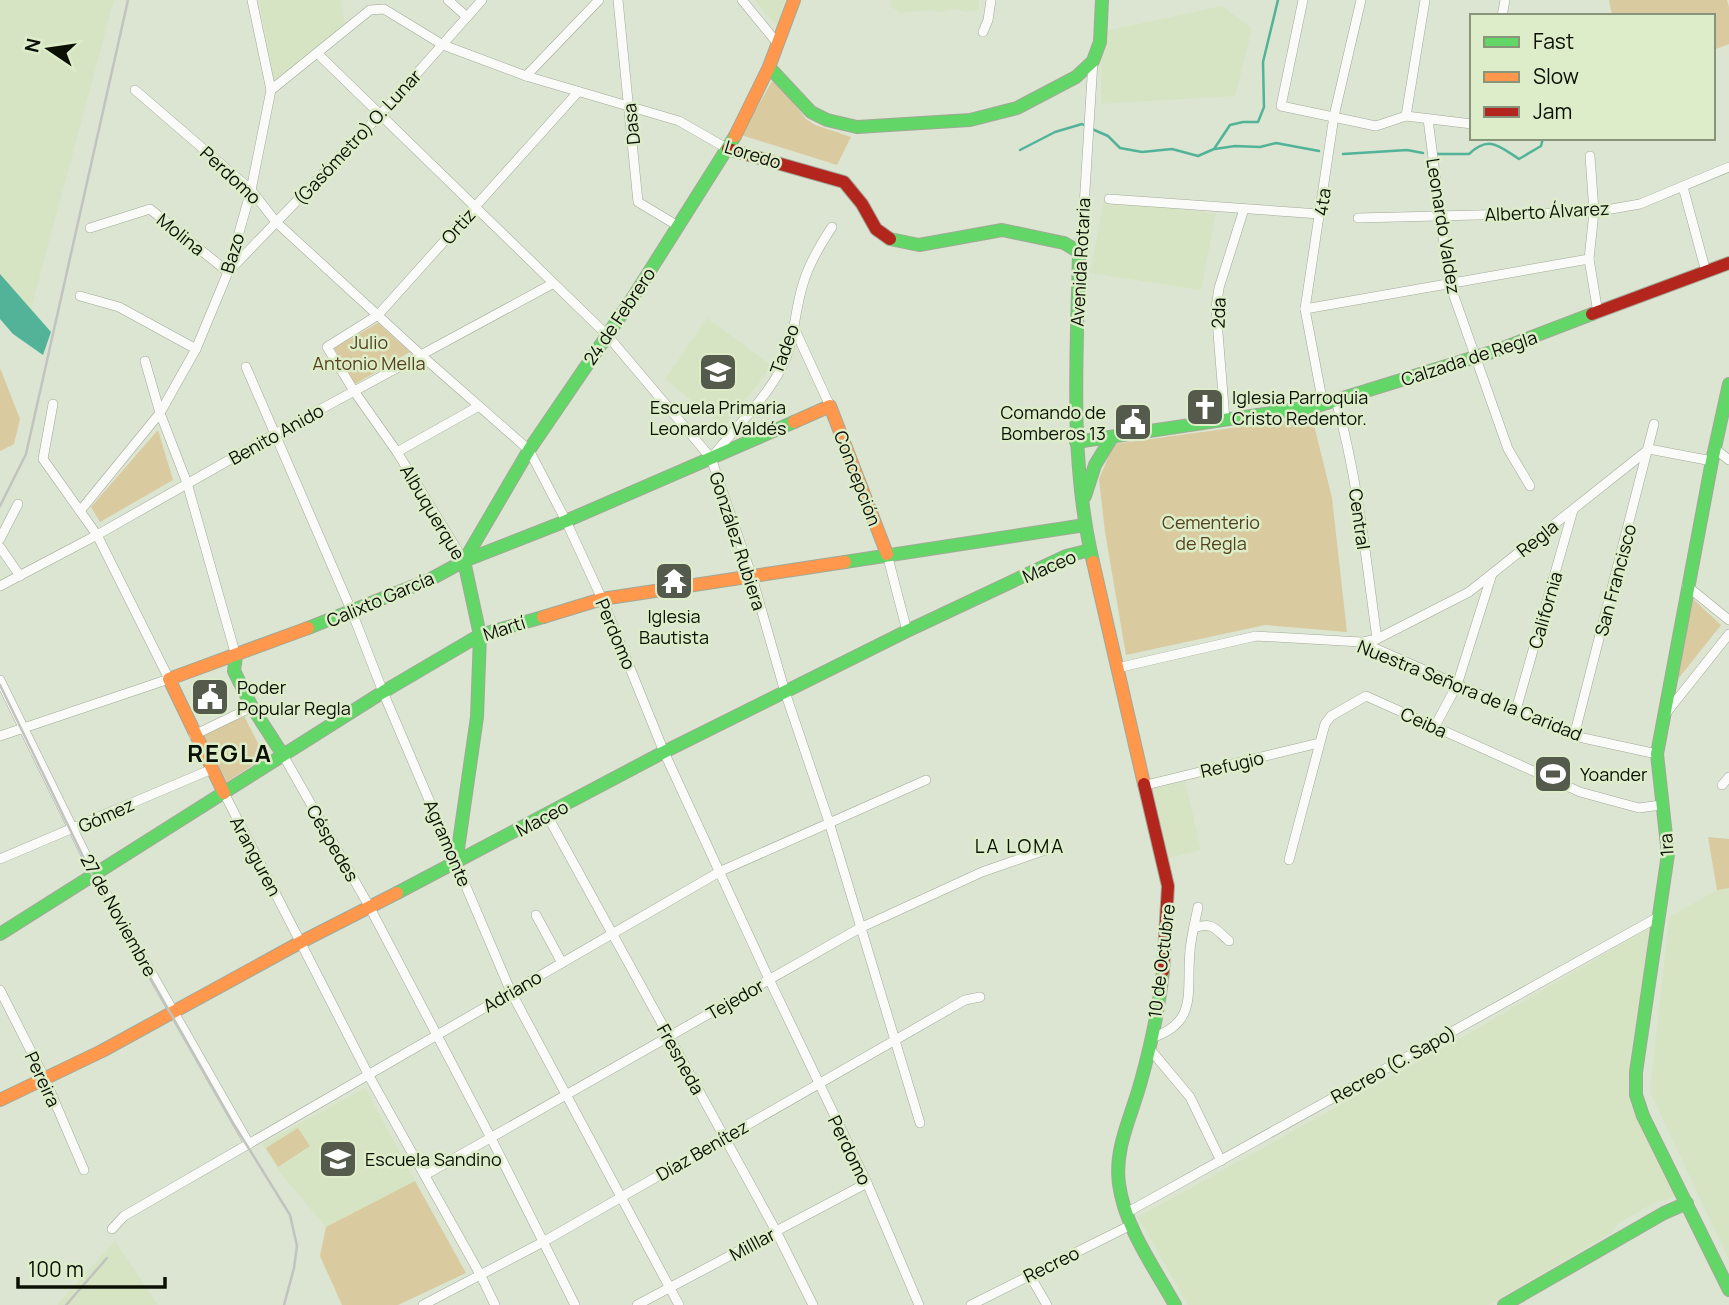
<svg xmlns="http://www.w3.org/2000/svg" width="1729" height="1305" font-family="Manrope,sans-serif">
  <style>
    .built { fill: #d6e4c4 }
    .green { fill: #d9caa0 }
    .water { fill: #52b399 }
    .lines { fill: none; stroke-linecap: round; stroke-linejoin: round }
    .stream { stroke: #52b399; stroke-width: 2.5 }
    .street-casing { stroke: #a1a898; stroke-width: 10 }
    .fast-casing { stroke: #a1a898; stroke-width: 14 }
    .slow-casing { stroke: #a1a898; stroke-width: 14 }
    .jam-casing { stroke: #a1a898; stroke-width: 14 }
    .street { stroke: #fafbf8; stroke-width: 9 }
    .fast { stroke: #63d668; stroke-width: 12 }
    .slow { stroke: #ff974d; stroke-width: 12 }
    .jam { stroke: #b3261e; stroke-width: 12 }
    .rail { stroke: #c1c3be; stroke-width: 2.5 }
    .labels { text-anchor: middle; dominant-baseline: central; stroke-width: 5; stroke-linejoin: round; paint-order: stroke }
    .street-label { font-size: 18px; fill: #0b1005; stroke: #ddedc9 }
    .park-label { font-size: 18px; fill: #55411d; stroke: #ddedc9 }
    .poi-label { font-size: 18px; fill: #0b1005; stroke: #ddedc9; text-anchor: start }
    .neighbourhood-label { font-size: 19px; letter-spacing: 2px; fill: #0b1005; stroke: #ddedc9 }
    .district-label { font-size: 24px; font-weight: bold; letter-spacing: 2px; fill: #0b1005; stroke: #ddedc9 }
  </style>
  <rect width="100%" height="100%" fill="#dce5d1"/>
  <g class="built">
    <polygon points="0,0 114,0 31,309 0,274"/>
    <polygon points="259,0 341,0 345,24 274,81"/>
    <polygon points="754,0 785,0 777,26"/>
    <polygon points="891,0 979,0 979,10 966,12 955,9 942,12 930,10 901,13 890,6"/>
    <polygon points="1222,6 1252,29 1235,96 1101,104 1101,32"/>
    <polygon points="1104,199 1216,214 1201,290 1090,273"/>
    <polygon points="707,318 772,366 724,427 665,379"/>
    <polygon points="1185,781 1201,850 1169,858 1153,789"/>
    <polygon points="1729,888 1729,1260 1650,1092 1669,917 1717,890"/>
    <polygon points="1651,927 1632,1044 1628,1086 1630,1104 1675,1196 1664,1201 1659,1200 1617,1224 1613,1232 1489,1305 1188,1305 1138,1217 1461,1038"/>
    <polygon points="365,1088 415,1181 326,1227 282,1175 262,1144"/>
    <polygon points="115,1241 158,1305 57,1305"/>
  </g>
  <g class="green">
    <polygon points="1609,0 1727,0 1729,7 1729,44 1713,50 1713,16 1612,16"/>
    <polygon points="774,78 806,119 815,125 851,137 837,165 741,135"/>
    <polygon points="378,323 410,352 355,384 334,348"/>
    <polygon points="0,368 20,419 14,444 0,451"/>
    <polygon points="1312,417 1332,498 1347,632 1265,625 1126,655 1105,532 1099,479 1114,444"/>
    <polygon points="158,430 173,480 100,522 91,507"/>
    <polygon points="1693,599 1721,625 1678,679"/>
    <polygon points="244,716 265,757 227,782 203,734"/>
    <polygon points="1708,837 1729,839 1729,888 1717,890"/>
    <polygon points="298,1128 310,1146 278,1167 266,1148"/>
    <polygon points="415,1181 466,1273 398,1305 342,1305 320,1256 326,1227"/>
  </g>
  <polygon class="water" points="0,274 51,332 43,355 13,334 0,319"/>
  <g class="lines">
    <g class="stream">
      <polyline points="1092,129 1108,136 1120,148 1142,152 1172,149 1198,156 1214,149 1230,125 1243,122 1258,122 1264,107 1263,62 1278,0"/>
      <polyline points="1215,149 1235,146 1260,147 1276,143 1319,151"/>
      <polyline points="1020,150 1055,132 1082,124 1086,126"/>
      <polyline points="1343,154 1407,150 1423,153"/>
      <path d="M1437,154H1469C1489,135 1499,146 1519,159L1541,146L1543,138"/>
    </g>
    <defs>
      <g id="street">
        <polyline points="252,0 271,90"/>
        <polyline points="448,0 467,17"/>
        <polyline points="618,0 638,202 678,226"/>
        <polyline points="742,0 778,44"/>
        <polyline points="1303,0 1281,106 1376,126 1406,116 1472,124"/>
        <polyline points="1502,16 1505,0"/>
        <polyline points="983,32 988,20 991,0"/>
        <polyline points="318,54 607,335 711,458 752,577 785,692 829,822 920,1123"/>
        <polyline points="526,76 599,0"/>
        <polyline points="135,90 251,190 276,222 421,355 529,450 566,521 602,599 664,752 769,979 867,1183 919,1305"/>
        <polyline points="1406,116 1425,0"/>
        <polyline points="1428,119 1449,282 1508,449 1530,486"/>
        <polyline points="1590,156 1594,212 1589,259 1598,313"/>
        <polyline points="1683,187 1706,272"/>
        <polyline points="1109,199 1320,214"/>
        <polyline points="1358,218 1594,212 1640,204 1729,167"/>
        <polyline points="90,228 150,209 228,272 380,115 482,0"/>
        <polyline points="1079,252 1083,223 1093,61"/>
        <polyline points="80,296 119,307 196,349"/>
        <polyline points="1305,309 1589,259"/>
        <polyline points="795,330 830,406"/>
        <polyline points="145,361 160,413 187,483 236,656"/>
        <polyline points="246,367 352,612 383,692 511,992 679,1305"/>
        <path d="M1336,400C1358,479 1366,559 1377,639"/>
        <polyline points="1323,404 1305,309 1334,116 1361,0"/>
        <polyline points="1225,420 1216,308 1219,288 1244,209"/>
        <polyline points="1714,448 1729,460"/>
        <polyline points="397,452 479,406"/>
        <path d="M712,457C735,428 765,400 782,367C795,341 794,312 803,284C809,263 820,245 832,227"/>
        <polyline points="80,511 160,413 196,349 228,272 251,190 271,90 370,10 384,9 443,45 526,76 679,121 728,149"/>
        <polyline points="0,539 18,504"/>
        <polyline points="0,547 20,576"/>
        <polyline points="887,554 907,631"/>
        <polyline points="464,561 397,452 354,391 327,347 378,315 578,92"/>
        <polyline points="0,586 97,535 275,434 552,284"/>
        <polyline points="1687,586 1729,620"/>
        <polyline points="1363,642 1377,639 1469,592 1649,449 1712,461"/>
        <polyline points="1117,668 1256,636 1361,642 1574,736 1657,754"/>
        <polyline points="0,680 95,874 249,1144"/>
        <polyline points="1516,710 1573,510"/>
        <polyline points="1667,712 1729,634"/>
        <polyline points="1435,726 1457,685 1492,574"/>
        <polyline points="194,735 252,707"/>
        <polyline points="0,736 169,679 97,535 43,459 53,404"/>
        <polyline points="1574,736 1654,424"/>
        <polyline points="283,755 369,906 491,1138 575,1305"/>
        <polyline points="1146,785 1319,743"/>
        <polyline points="1722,785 1729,777"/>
        <polyline points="224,793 369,1076 481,1276 495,1305"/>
        <polyline points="547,815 776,1231 813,1305"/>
        <polyline points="0,859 212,769"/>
        <polyline points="1289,860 1325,724 1331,716 1366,696 1580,792 1639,808 1661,805"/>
        <polyline points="536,915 562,963"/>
        <path d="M1194,928C1213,921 1215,929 1229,941"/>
        <polyline points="0,990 45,1079 84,1170"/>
        <path d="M1151,1038C1199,1023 1186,991 1190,951C1191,937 1195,922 1198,907"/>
        <polyline points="1149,1048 1190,1097 1221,1161"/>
        <polyline points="425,1175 860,928 982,872 1057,846"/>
        <polyline points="1126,1213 1660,916"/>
        <polyline points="112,1229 124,1216 721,871 926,780"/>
        <polyline points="1029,1274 1047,1305"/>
        <polyline points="423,1305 543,1242 965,1000 980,997"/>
        <polyline points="637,1305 867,1183"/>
        <polyline points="971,1305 1131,1225"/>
      </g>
      <g id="fast">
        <polyline points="769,67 811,112 827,120 857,127 970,120 1017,108 1076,77 1093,61 1100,42 1102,0"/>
        <path d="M890,239L919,245L1002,230L1064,243L1079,252C1077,356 1069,460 1093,562"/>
        <polyline points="1729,384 1712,461 1657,754 1668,854 1636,1072 1636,1095 1643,1116 1729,1290"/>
        <polyline points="1076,442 1317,406 1495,351 1592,314"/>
        <polyline points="1085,496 1095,465 1112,437"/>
        <polyline points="464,561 529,450 632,299 735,136"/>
        <polyline points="845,562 1085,525"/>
        <polyline points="308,628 429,580 464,561 566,521 794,422"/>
        <polyline points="236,656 234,671 252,707 283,755"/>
        <polyline points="456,863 477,717 480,635 464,561"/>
        <polyline points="397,893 664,752 907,631 1066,556 1090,550"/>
        <polyline points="0,934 383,692 480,635 543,617"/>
        <path d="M1163,971C1159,1008 1151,1045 1141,1081C1132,1115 1114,1148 1119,1184C1125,1228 1154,1267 1175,1305"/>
        <polyline points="1504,1305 1664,1213 1687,1203"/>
      </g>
      <g id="slow">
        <polyline points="735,136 769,67 794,0"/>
        <polyline points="794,422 830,406 887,554"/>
        <polyline points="1093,562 1144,784"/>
        <polyline points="543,617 602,599 845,562"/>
        <polyline points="224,793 169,679 308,628"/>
        <polyline points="0,1100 102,1051 301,942 397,893"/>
      </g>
      <g id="jam">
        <polyline points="728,149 844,182 862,204 876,229 890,239"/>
        <polyline points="1592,314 1729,263"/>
        <polyline points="1144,784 1168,886 1163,971"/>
      </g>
    </defs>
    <use href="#street" class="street-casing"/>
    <use href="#fast" class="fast-casing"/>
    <use href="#slow" class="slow-casing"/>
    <use href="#jam" class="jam-casing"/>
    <use href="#street" class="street"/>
    <use href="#fast" class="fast"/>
    <use href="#slow" class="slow"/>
    <use href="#jam" class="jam"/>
    <g class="rail">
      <polyline points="0,506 26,454 128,0"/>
      <polyline points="0,685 93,877 233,1123 290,1215 297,1246 294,1268 284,1305"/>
      <polyline points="66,1305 107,1258"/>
    </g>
  </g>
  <defs>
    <symbol id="school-square" viewBox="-11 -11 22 22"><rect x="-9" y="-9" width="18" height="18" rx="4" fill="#545b4c" stroke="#ddedc9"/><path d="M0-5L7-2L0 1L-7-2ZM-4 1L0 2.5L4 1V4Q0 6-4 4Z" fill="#fff"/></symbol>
    <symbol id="church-square" viewBox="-11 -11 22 22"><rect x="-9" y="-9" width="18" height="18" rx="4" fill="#545b4c" stroke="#ddedc9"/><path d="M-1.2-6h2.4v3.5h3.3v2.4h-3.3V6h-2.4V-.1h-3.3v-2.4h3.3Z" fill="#fff"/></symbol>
    <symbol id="civic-square" viewBox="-11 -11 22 22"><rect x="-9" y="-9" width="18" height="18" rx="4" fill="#545b4c" stroke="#ddedc9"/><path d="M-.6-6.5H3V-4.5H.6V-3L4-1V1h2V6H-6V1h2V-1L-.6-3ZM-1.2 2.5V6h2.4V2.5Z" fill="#fff"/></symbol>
    <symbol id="temple-square" viewBox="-11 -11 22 22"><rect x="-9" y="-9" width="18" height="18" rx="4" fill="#545b4c" stroke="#ddedc9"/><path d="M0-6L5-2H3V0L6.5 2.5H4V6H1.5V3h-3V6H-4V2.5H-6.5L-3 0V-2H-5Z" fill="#fff"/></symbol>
    <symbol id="stadium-square" viewBox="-11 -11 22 22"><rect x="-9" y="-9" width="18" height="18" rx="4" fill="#545b4c" stroke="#ddedc9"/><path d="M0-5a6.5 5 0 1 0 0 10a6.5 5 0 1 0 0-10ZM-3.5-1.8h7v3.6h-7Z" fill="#fff"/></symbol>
  </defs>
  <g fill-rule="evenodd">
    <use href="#school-square" x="696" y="350" width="44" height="44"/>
    <use href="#church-square" x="1183" y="385" width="44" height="44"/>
    <use href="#civic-square" x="1111" y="400" width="44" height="44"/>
    <use href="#temple-square" x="652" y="559" width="44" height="44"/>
    <use href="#civic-square" x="188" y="675" width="44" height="44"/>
    <use href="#stadium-square" x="1531" y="752" width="44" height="44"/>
    <use href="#school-square" x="316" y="1137" width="44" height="44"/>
  </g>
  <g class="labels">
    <g class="street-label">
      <text transform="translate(631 124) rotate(-96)">Dasa</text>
      <text transform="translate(357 137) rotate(-47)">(Gasómetro) O. Lunar</text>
      <text transform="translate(753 154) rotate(17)">Loredo</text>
      <text transform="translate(231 175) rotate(43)">Perdomo</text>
      <text transform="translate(1322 202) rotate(-82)">4ta</text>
      <text transform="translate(1547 211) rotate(-3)">Alberto Álvarez</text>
      <text transform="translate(458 226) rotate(-48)">Ortiz</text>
      <text transform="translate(1444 226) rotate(81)">Leonardo Valdez</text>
      <text transform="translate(181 234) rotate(39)">Molina</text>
      <text transform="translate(232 253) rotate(-73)">Bazo</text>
      <text transform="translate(1080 262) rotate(-87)">Avenida Rotaria</text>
      <text transform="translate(1218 313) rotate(-88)">2da</text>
      <text transform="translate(619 316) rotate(-56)">24 de Febrero</text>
      <text transform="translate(784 349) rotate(-70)">Tadeo</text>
      <text transform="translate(1469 358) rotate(-18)">Calzada de Regla</text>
      <text transform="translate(276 434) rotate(-29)">Benito Anido</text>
      <text transform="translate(858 478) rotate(69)">Concepción</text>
      <text transform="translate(433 512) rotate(59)">Albuquerque</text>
      <text transform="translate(1360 519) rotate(82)">Central</text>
      <text transform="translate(1537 538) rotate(-38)">Regla</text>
      <text transform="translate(738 541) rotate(72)">González Rubiera</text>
      <text transform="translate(1049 566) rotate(-23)">Maceo</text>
      <text transform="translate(1615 580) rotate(-75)">San Francisco</text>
      <text transform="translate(380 599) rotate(-23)">Calixto García</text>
      <text transform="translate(1545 610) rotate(-74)">California</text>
      <text transform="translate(504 628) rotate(-18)">Martí</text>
      <text transform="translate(616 634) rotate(67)">Perdomo</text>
      <text transform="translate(1470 690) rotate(22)">Nuestra Señora de la Caridad</text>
      <text transform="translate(1424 722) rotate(24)">Ceiba</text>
      <text transform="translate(1232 764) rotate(-13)">Refugio</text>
      <text transform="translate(106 815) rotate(-24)">Gómez</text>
      <text transform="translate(542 818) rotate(-28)">Maceo</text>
      <text transform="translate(333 843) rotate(60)">Céspedes</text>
      <text transform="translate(448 843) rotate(67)">Agramonte</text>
      <text transform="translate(1666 845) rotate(-94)">1ra</text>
      <text transform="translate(256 856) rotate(62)">Aranguren</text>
      <text transform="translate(119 915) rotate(61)">27 de Noviembre</text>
      <text transform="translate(1161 961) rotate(-83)">10 de Octubre</text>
      <text transform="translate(512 991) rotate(-30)">Adriano</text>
      <text transform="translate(735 999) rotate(-30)">Tejedor</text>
      <text transform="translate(681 1059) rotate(61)">Fresneda</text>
      <text transform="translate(1393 1064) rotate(-29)">Recreo (C. Sapo)</text>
      <text transform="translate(43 1079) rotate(65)">Pereira</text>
      <text transform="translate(702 1150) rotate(-30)">Díaz Benítez</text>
      <text transform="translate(850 1150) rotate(64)">Perdomo</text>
      <text transform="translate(752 1244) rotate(-28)">Milllar</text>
      <text transform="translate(1051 1264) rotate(-26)">Recreo</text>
    </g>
    <g class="park-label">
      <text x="369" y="342">Julio<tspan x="369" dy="21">Antonio Mella</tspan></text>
      <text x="1211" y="522">Cementerio<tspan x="1211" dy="21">de Regla</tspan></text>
    </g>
    <g class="poi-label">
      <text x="1232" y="397">Iglesia Parroquia<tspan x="1232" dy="21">Cristo Redentor.</tspan></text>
      <text x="718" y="407" text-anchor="middle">Escuela Primaria<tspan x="718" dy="21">Leonardo Valdés</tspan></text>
      <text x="1106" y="412" text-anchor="end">Comando de<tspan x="1106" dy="21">Bomberos 13</tspan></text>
      <text x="674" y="616" text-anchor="middle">Iglesia<tspan x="674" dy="21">Bautista</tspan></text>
      <text x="237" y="687">Poder<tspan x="237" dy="21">Popular Regla</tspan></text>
      <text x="1580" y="774">Yoander</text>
      <text x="365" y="1159">Escuela Sandino</text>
    </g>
    <g class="neighbourhood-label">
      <text x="1020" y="846">LA LOMA</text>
    </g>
    <g class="district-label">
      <text x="230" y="752">REGLA</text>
    </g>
  </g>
  <rect x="1470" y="14" width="245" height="126" fill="#ddedc9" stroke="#89957b" stroke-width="2"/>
  <rect x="1484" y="37" width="35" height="10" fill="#63d668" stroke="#89957b" stroke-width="2"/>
  <text x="1533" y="49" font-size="21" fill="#0b1005">Fast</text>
  <rect x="1484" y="72" width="35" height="10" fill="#ff974d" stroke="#89957b" stroke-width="2"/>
  <text x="1533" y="84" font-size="21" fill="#0b1005">Slow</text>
  <rect x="1484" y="107" width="35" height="10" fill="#b3261e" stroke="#89957b" stroke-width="2"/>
  <text x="1533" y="119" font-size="21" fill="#0b1005">Jam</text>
  <g transform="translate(49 49) rotate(283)" stroke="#ddedc9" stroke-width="5" paint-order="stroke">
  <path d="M0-5L12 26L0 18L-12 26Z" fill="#0b1005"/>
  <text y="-10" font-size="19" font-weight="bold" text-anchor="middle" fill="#0b1005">N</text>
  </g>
  <path d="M18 1277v10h147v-10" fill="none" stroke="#0b1005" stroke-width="3.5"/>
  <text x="28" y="1277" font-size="21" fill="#0b1005" stroke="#ddedc9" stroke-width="5" paint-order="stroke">100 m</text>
</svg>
